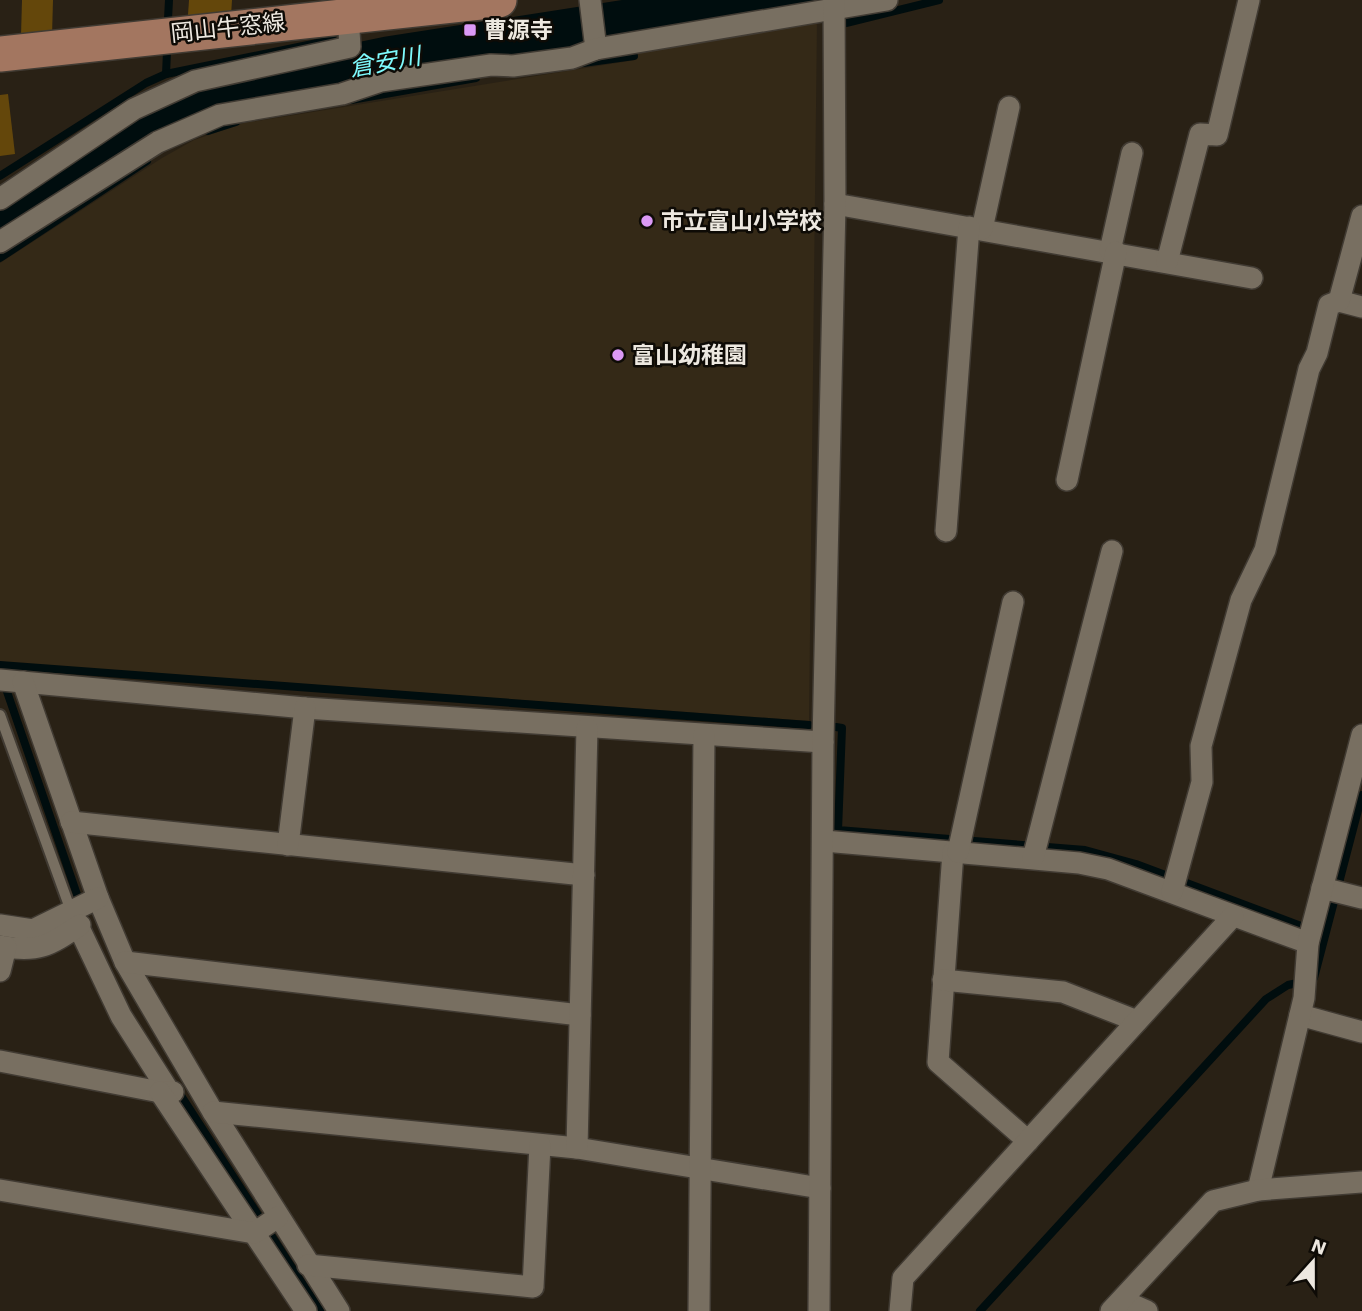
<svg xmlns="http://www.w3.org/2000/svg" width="1362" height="1311" font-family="'Work Sans','Noto Sans JP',sans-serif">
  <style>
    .built { fill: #342917 }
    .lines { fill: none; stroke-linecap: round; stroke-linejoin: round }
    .stream { stroke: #000d0e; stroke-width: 8 }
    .river { stroke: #000d0e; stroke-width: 47 }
    .building { fill: #64470b }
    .service-casing { stroke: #413b33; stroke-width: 14 }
    .minor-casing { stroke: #413b33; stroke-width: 24 }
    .primary-casing { stroke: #413b33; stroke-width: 38 }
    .service { stroke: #786f61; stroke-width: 10 }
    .minor { stroke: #786f61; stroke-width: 21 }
    .primary { stroke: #a37660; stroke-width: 35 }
    .poi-dot { fill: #db99f5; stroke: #0e0b06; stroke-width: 2.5 }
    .labels { text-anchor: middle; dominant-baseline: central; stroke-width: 5; stroke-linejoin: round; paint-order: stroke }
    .street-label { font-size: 23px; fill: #ede8e0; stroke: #0e0b06 }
    .poi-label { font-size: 23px; font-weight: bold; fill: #ede8e0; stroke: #0e0b06; text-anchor: start }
    .water-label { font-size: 24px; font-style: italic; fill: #7efbfe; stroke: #0e0b06 }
  </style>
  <rect width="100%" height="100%" fill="#292115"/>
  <polygon class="built" points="817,20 809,721 0,662 0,263 162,158 194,140 244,123 635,60 635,47"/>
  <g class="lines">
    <g class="stream">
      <polyline points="168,19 169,0"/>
      <polyline points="846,23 939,0"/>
      <polyline points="583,63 634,56"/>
      <polyline points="166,74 167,52"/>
      <polyline points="351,100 476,78"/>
      <polyline points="208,131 236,122"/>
      <polyline points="0,176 146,83 166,74 332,40 333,33"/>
      <polyline points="0,258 147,161"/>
      <polyline points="0,665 809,725"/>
      <polyline points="4,683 81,906"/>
      <polyline points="836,727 842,728 838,830 1085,850 1136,864 1301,926"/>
      <polyline points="1314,978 1362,795"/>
      <polyline points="178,1091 320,1311"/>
      <polyline points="980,1311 1266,999 1288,985 1302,982"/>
    </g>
    <polyline class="river" points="0,217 156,117 204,98 388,60 711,10 803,0"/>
  </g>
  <g class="building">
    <polygon points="22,0 53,0 52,36 21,36"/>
    <polygon points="189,0 232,0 231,16 188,15"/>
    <polygon points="8,94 15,154 0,156 0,95"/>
  </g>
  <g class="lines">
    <defs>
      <polyline id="service" points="0,715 71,911"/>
      <g id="minor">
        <polyline points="590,0 596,49"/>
        <polyline points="0,199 134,109 195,81 350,47 348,15"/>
        <polyline points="835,204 1252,278"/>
        <polyline points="982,229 1009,107"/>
        <polyline points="0,242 158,142 220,115 342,94 381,81 491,65 513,66 572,58 596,49 887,0"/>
        <polyline points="1110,251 1132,153"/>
        <polyline points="1167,262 1200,134 1217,135 1249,0"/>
        <polyline points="1339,301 1362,307"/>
        <polyline points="1067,480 1116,252"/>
        <polyline points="946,531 969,227"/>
        <polyline points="0,680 305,708 823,742"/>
        <polyline points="23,682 98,898 125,962 213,1112 339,1311"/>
        <polyline points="71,822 584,875"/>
        <polyline points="824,841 1079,863 1108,869 1308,943"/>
        <polyline points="288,845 305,708"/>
        <polyline points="953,852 938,1062 1028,1141"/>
        <polyline points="958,852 1013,602"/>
        <polyline points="1033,858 1112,551"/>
        <polyline points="1322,888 1362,898"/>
        <polyline points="1172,892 1202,782 1201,746 1241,600 1265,550 1309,369 1317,353 1329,305 1339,301 1362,216"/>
        <polyline points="71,911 121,1016 170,1093"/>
        <polyline points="0,925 33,930 98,898"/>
        <path d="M0,946C38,953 49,946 80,925"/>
        <polyline points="125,962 580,1015"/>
        <polyline points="0,971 6,947"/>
        <polyline points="943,980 1063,992 1137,1021"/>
        <polyline points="1300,1015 1362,1032"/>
        <polyline points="0,1061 160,1092 173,1092"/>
        <polyline points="160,1092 306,1311"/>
        <polyline points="213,1112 577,1148 820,1188"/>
        <polyline points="577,1148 587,728"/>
        <polyline points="0,1190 254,1233 278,1217"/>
        <polyline points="1258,1190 1304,998 1308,943 1362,735"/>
        <polyline points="308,1265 533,1287 540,1145"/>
        <polyline points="1122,1300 1147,1311"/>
        <polyline points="699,1311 704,735"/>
        <polyline points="819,1311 823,742 835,204 834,0"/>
        <polyline points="900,1311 903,1278 1233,916"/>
        <polyline points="1111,1311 1213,1201 1258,1190 1362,1182"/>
      </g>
      <polyline id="primary" points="0,54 499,0"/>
    </defs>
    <use href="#service" class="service-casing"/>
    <use href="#minor" class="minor-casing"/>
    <use href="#primary" class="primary-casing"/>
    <use href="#service" class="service"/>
    <use href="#minor" class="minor"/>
    <use href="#primary" class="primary"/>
  </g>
  <g class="poi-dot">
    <rect x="463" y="23" width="14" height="14" rx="3.5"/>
    <circle cx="647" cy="221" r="7"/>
    <circle cx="618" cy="355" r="7"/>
  </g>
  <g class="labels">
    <g class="street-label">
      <text transform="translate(228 28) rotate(-6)">岡山牛窓線</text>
    </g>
    <g class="poi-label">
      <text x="484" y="30">曹源寺</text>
      <text x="661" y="221">市立富山小学校</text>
      <text x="632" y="355">富山幼稚園</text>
    </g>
    <g class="water-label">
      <text transform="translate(385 62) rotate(-10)">倉安川</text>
    </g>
  </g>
  <g transform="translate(1313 1262) rotate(21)" stroke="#0e0b06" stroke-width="5" paint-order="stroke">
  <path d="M0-5L12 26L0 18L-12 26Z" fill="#ede8e0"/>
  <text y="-10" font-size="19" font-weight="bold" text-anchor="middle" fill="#ede8e0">N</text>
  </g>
</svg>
